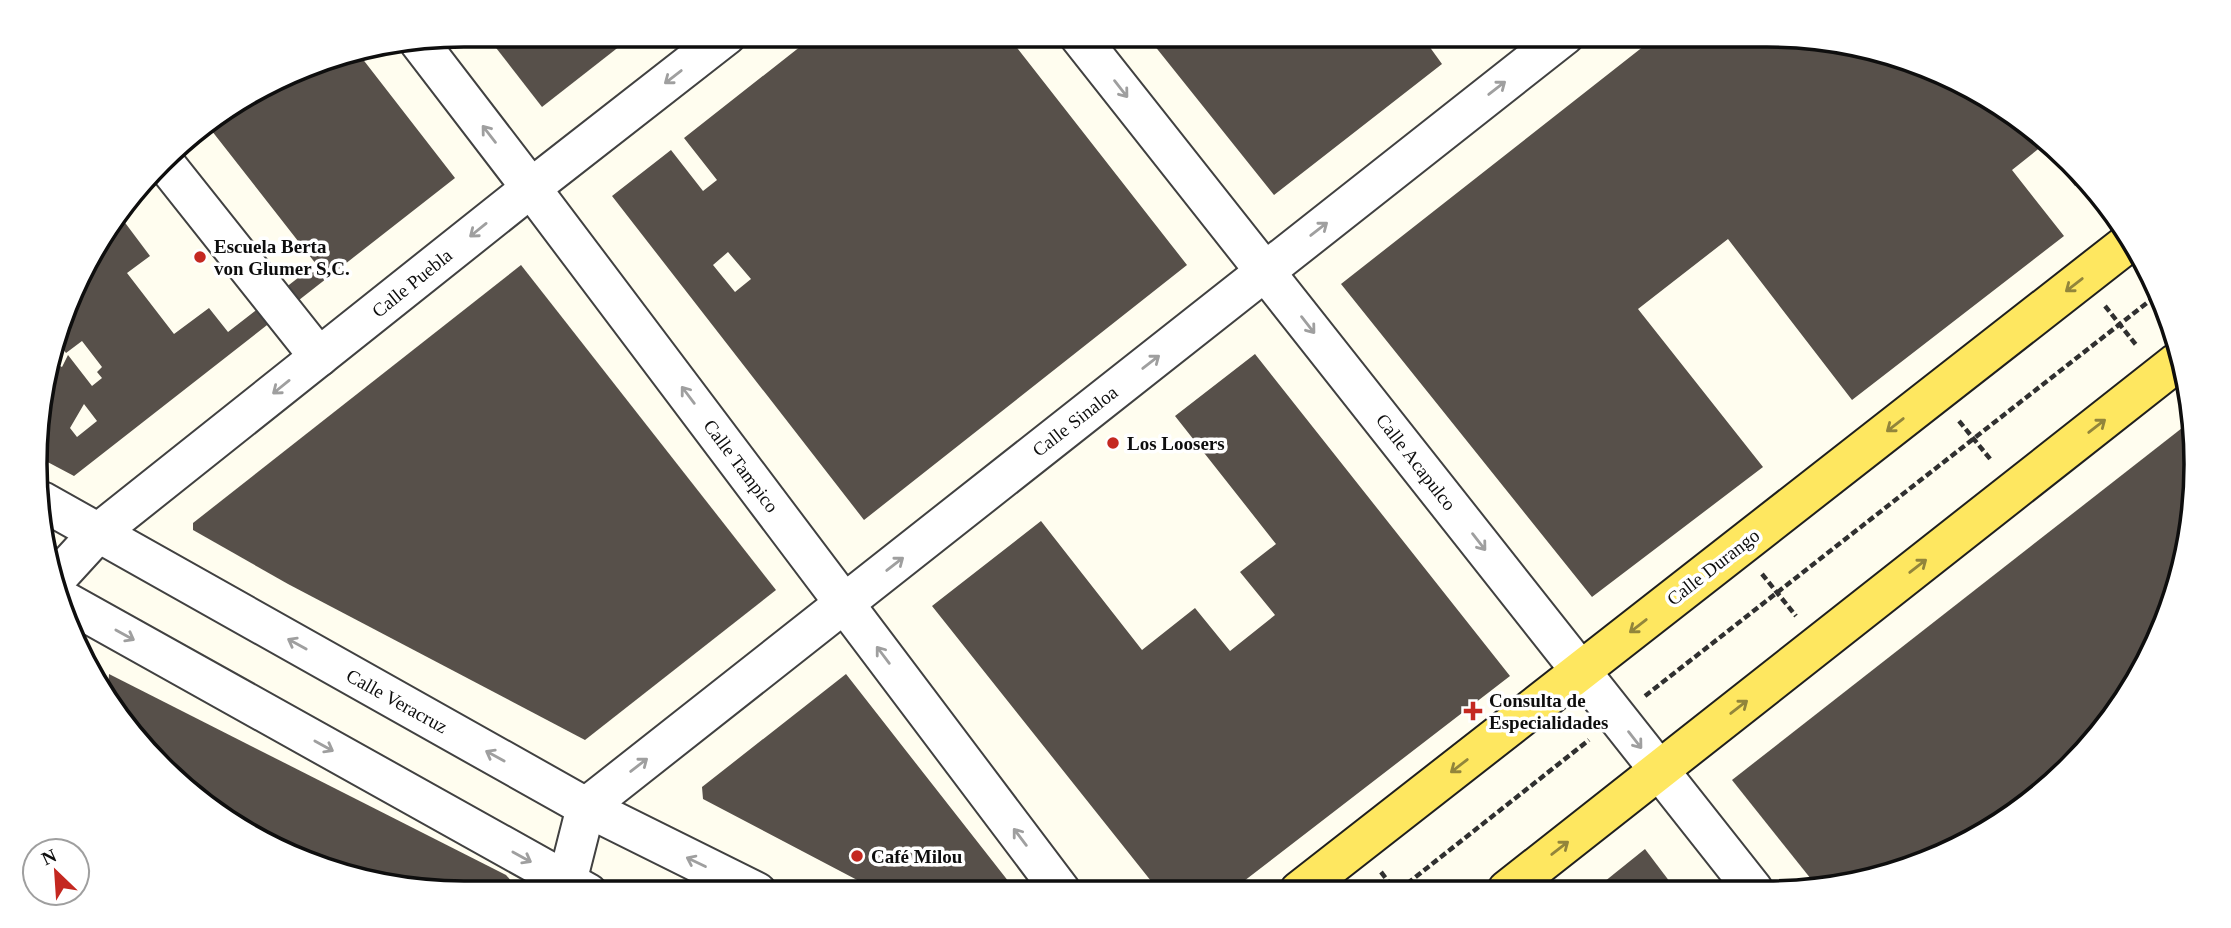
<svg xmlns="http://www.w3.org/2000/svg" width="2231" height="928" font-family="Georgia,serif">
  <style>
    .building { fill: #57504a; fill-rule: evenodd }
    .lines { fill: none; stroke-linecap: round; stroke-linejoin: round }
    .minor-casing { stroke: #414141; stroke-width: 42 }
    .major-casing { stroke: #1f1f1f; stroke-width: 42 }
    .path { stroke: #303030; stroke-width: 4.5; stroke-dasharray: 7 3.5; stroke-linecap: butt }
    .minor { stroke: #fff; stroke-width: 38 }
    .major { stroke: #fee760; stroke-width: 38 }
    .oneway { stroke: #9f9f9f }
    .oneway2 { stroke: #92853b }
    .poi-dot { fill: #c42820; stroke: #fff; stroke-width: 2.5 }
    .labels { text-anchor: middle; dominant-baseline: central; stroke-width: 7; stroke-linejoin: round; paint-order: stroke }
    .poi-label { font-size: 19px; font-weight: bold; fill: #0e0e0e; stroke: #fff; text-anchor: start }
    .street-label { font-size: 19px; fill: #0e0e0e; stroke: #fff }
    .rim { fill: none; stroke: #0e0e0e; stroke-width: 3.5 }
  </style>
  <rect width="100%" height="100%" fill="#fffdef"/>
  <g class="building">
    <polygon points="486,35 634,35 542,107"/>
    <path d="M815,35H1007L1187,265L864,520L612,196L671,150L703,191L717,180L684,138ZM728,252L751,279L735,292L713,265Z"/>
    <polygon points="1146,35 1443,35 1429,46 1442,64 1274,195"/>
    <polygon points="1658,35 1767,35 1905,58 2050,141 2081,182 2075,186 2042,146 2012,170 2064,236 1852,400 1728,239 1638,309 1763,467 1592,597 1341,284"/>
    <path d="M358,53L455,178L74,476L40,458L39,414L49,395L44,392L54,363L62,367L68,355L92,386L102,378L97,372L102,367L82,341L66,353L60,345L92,250L112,226L123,220L150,256L127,273L174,334L209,308L228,332L316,264L208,126L326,58ZM84,404L97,421L77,437L70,428Z"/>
    <polygon points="521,265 776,590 585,740 288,584 193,530 193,523"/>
    <polygon points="1255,354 1510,676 1231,891 1159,891 932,606 1041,521 1142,650 1195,608 1230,651 1275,615 1240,572 1276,544 1175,416"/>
    <polygon points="2191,421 2195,436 2173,602 2123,703 2050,787 1932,860 1819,889 1732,780"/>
    <polygon points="109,674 506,875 513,883 513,893 464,893 326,870 203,805 107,702"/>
    <polygon points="846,674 907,752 1016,891 880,892 703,799 702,787"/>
    <polygon points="1645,849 1676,890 1594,890"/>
  </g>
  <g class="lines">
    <defs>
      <g id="minor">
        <polyline points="1078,35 1753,889"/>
        <polyline points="419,42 531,188 1061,891"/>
        <polyline points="164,162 319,357"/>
        <polyline points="42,501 586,807 757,892"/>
        <polyline points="56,579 99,532 531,188 727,35"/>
        <polyline points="65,601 588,893"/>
        <polyline points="566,893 567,882 586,807 1565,35"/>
      </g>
      <g id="major">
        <polyline points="1507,890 2176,363"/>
        <polyline points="1299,891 2128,243"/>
      </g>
    </defs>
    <use href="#minor" class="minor-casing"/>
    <use href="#major" class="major-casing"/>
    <g class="path">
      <polyline points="2105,306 2137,346"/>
      <polyline points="1959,421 1991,460"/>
      <polyline points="1762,574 1796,616"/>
      <polyline points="1645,696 2157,295"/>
      <polyline points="1381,872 1395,890"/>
      <polyline points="1399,890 1589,740"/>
    </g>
    <use href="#minor" class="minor"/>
    <use href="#major" class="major"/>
  </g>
  <defs><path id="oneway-shaft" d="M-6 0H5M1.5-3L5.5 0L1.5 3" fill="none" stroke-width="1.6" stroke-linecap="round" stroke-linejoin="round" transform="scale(1.75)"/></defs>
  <g class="oneway">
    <use href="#oneway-shaft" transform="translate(673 77) rotate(142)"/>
    <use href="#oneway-shaft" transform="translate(1497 88) rotate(-38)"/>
    <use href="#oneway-shaft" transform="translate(1121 89) rotate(52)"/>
    <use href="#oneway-shaft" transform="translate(489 134) rotate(-128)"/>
    <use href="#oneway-shaft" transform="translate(1319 229) rotate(-38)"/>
    <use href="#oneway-shaft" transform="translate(478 230) rotate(141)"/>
    <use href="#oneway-shaft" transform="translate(1308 325) rotate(52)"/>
    <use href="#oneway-shaft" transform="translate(1151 362) rotate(-38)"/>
    <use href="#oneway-shaft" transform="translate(281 387) rotate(141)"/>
    <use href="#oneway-shaft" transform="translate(688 395) rotate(-127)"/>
    <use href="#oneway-shaft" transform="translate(1479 542) rotate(52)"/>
    <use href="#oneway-shaft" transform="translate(895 564) rotate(-38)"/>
    <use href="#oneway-shaft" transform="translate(125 635) rotate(29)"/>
    <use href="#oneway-shaft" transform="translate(297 644) rotate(-151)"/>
    <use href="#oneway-shaft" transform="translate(883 655) rotate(-127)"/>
    <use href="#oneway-shaft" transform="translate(1635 740) rotate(52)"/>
    <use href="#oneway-shaft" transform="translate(324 746) rotate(29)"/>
    <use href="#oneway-shaft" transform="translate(495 756) rotate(-151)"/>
    <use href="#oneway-shaft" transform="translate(639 765) rotate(-38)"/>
    <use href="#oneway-shaft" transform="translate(1020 837) rotate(-127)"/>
    <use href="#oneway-shaft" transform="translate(522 857) rotate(29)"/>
    <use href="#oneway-shaft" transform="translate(696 862) rotate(-154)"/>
  </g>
  <g class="oneway2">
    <use href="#oneway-shaft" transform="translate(2074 285) rotate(142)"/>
    <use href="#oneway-shaft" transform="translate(1895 425) rotate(142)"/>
    <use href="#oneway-shaft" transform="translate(2097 426) rotate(-38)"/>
    <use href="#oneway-shaft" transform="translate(1918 566) rotate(-38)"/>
    <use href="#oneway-shaft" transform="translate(1638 626) rotate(142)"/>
    <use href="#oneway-shaft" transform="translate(1739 707) rotate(-38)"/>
    <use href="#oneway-shaft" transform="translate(1459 766) rotate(142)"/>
    <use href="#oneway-shaft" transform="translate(1560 848) rotate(-38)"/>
  </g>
  <g class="poi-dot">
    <circle cx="200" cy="257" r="7"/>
    <circle cx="1113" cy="443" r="7"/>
    <path d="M1469.5 700.5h7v7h7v7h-7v7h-7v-7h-7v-7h7z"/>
    <circle cx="857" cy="856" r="7"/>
  </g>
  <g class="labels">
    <g class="poi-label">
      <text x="214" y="246">Escuela Berta<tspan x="214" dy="22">von Glumer S,C.</tspan></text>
      <text x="1127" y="443">Los Loosers</text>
      <text x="1489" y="700">Consulta de<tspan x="1489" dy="22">Especialidades</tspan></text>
      <text x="871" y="856">Café Milou</text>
    </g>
    <g class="street-label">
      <text transform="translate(412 283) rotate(-39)">Calle Puebla</text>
      <text transform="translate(1075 421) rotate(-38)">Calle Sinaloa</text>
      <text transform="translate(1416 462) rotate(52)">Calle Acapulco</text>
      <text transform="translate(741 466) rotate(53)">Calle Tampico</text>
      <text transform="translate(1713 567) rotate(-38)">Calle Durango</text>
      <text transform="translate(397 701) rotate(29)">Calle Veracruz</text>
    </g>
  </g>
  <path d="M0 0H2231V928H0ZM464 47H1767A417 417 0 0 1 2184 464V464A417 417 0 0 1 1767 881H464A417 417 0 0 1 47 464V464A417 417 0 0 1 464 47Z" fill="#fff" fill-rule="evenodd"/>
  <path class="rim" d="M464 47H1767A417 417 0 0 1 2184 464V464A417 417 0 0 1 1767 881H464A417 417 0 0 1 47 464V464A417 417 0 0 1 464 47Z"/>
  <g transform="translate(56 872) rotate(335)"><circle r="33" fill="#ffffff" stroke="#9f9f9f" stroke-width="2"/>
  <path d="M0-5L12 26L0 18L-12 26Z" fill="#c42820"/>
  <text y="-10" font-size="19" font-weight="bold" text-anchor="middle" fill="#0e0e0e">N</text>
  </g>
</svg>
